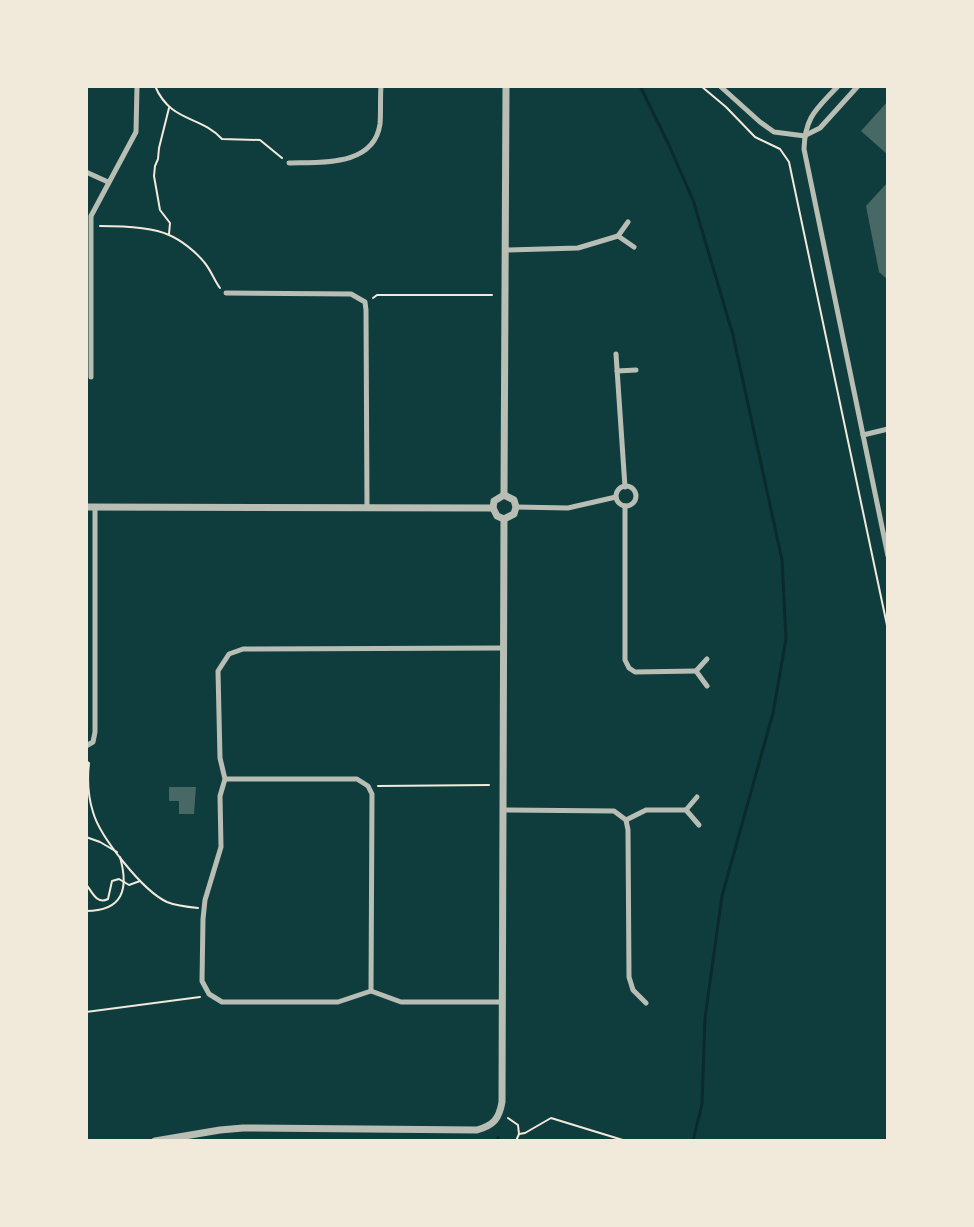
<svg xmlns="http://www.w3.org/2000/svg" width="974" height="1227" font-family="Rubik,sans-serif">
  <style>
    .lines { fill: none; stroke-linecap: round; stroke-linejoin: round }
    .stream { stroke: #0a2a2b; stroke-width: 3 }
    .building { fill: #486865 }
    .path { stroke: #f1e9da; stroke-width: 2 }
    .minor { stroke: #b8beb3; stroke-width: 5 }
    .tertiary { stroke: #b8beb3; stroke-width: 7 }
  </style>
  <rect width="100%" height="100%" fill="#0f3d3e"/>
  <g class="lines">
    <g class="stream">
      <polyline points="640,86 668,143 693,200 733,335 782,560 786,639 773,713 722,896 705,1018 702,1104 693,1141"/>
      <polyline points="498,1137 498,1141"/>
    </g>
  </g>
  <g class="building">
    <polygon points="888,101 888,155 861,131"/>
    <polygon points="888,182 888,280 879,272 866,206"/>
    <polygon points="169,787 196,787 194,814 179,814 179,801 169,801"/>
  </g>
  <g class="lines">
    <g class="path">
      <path d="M155,86C171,123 200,115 222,139L260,140L282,158"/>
      <polyline points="701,86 726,107 755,137 780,149 789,162 888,630"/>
      <polyline points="169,108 159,148 158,159 155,166 154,176 160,210 170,223 169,234"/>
      <path d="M100,226C119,226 152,227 169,235C181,240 196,252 204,262C211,270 214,280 220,288"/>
      <polyline points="373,298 377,295 492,295"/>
      <path d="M86,761L89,763C87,780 88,796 93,812C100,837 143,891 167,902C177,906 187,907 198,908"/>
      <polyline points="378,786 489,785"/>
      <polyline points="86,837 100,842 117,852"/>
      <path d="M86,884C92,892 97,905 108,899L112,881L119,879L129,885L140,881"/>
      <path d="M86,911C123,911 129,889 120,857"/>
      <polyline points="86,1012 200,997"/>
      <polyline points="508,1118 518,1125 519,1134 516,1141"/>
      <polyline points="519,1134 525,1133 551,1118 626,1141"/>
    </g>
    <g class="minor">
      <polyline points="720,86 760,122 774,132 805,136"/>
      <path d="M838,86C817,109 805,116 804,149L888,556"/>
      <polyline points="806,135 820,128 858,86"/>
      <path d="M289,163C320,162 374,167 380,124C381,112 380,99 381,86"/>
      <polyline points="86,172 108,182"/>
      <polyline points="628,222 618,236 634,247"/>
      <polyline points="505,250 578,248 618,236"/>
      <polyline points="226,293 351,294 365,302 366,310 367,507"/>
      <polyline points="616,354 625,487"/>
      <polyline points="617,371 636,370"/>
      <polyline points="91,377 91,216 136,132 137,86"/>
      <polyline points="863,435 888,429"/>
      <circle cx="626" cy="496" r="10"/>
      <polyline points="625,506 625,660 629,668 635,672 696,671"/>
      <polyline points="516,507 568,508 616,497"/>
      <polyline points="707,686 696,671 707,659"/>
      <polyline points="86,746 93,742 95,732 95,507"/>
      <polyline points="225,779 220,796 221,847 205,900 203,919 202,981 209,994 222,1002 338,1002 371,991 401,1002 502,1002"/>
      <polyline points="697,797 686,810 699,825"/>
      <polyline points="503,810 614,811 626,820 628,830 629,977 633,990 646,1003"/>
      <polyline points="626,820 646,810 686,810"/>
      <polyline points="371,991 372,794 368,786 357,779 225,779 220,758 218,671 229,654 243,649 503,648"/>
    </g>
    <g class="tertiary">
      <polyline points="504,495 506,86"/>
      <polyline points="86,507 493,508"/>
      <polyline points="504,519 514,514 516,507 514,500 504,495"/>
      <polyline points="504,519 497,516 493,508 494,501 504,495"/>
      <path d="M155,1141L220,1130L243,1128L477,1130C494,1125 499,1119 502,1102L504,519"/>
    </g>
  </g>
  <rect width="974" height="1227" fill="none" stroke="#f1e9da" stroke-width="176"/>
</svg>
